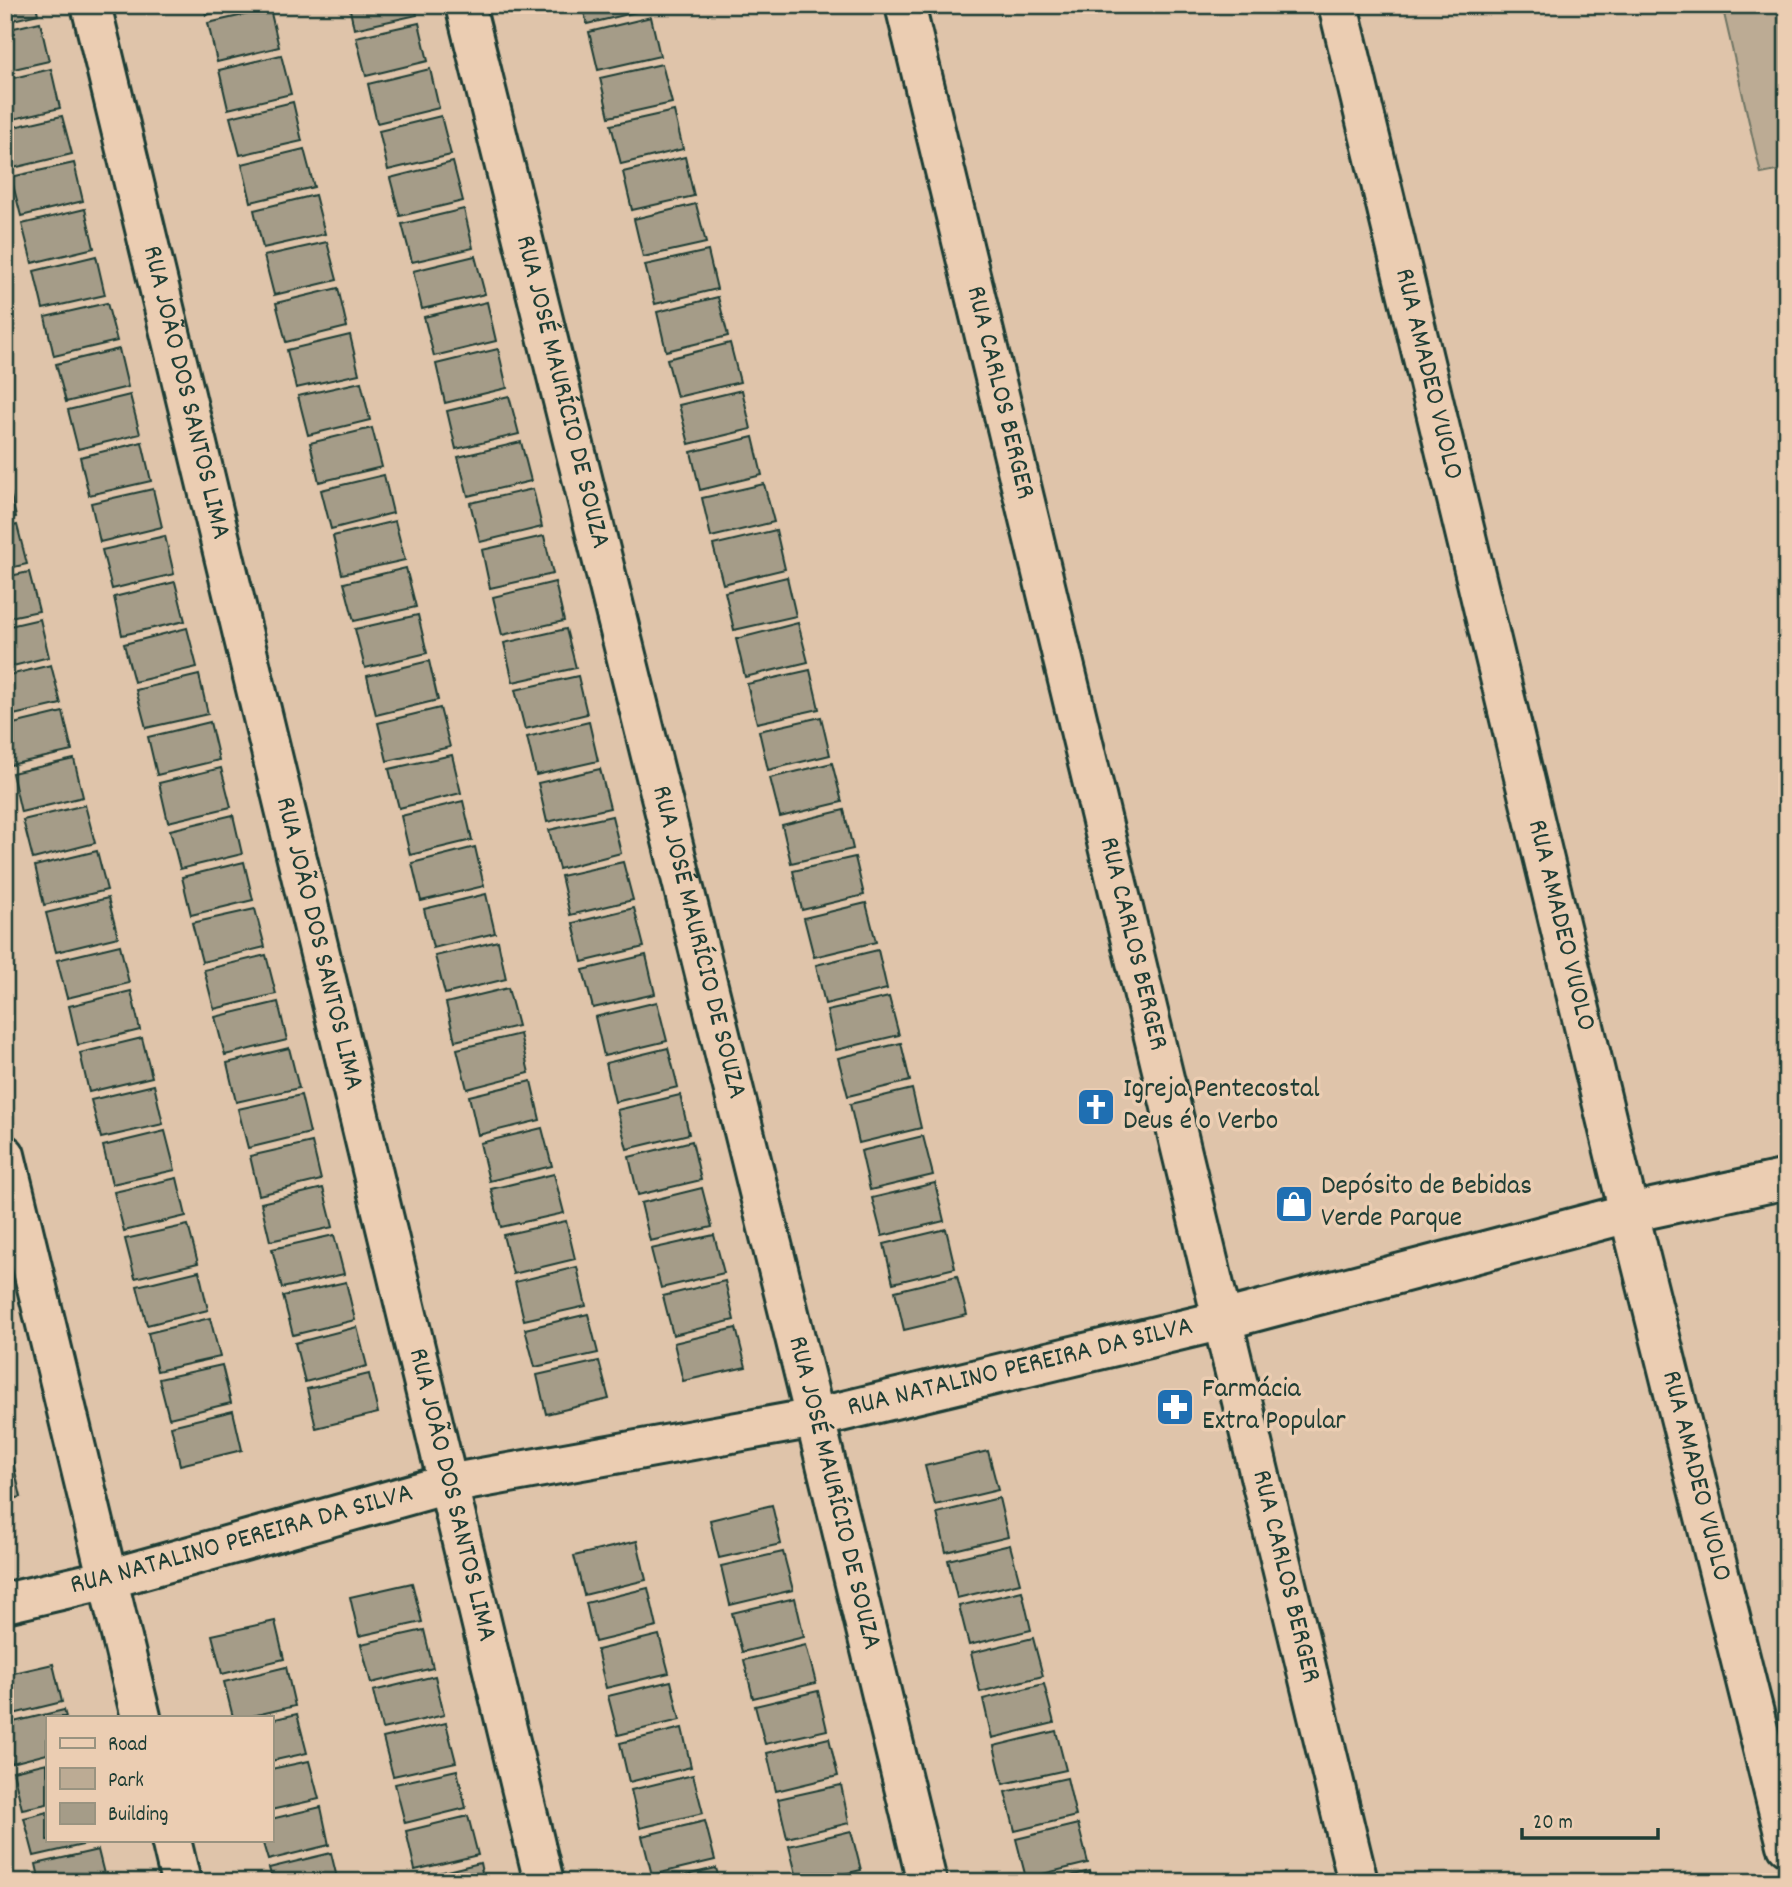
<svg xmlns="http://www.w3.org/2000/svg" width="1792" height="1887" font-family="Dekko,sans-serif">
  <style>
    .green { fill: #bcab94; stroke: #6e7464; stroke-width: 2 }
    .building { fill: #a59c88; stroke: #1f3d34; stroke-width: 2 }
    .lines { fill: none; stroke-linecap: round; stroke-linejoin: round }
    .minor-casing { stroke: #1f3d34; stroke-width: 44 }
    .minor { stroke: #ebcdb2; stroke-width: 38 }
    .labels { text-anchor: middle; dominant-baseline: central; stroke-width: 7; stroke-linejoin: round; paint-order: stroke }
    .street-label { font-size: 28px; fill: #1f3d34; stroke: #ebcdb2 }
    .poi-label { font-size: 28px; fill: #1f3d34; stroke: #ebcdb2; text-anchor: start }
  </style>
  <rect width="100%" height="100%" fill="#dfc4aa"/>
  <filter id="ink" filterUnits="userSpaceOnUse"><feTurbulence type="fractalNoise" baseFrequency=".0143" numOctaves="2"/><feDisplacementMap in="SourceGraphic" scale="14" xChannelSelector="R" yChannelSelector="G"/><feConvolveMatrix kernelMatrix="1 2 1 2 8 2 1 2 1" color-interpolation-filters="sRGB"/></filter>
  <g filter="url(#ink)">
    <polygon class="green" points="1722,5 1787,5 1787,169 1761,174"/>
    <g class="building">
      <polygon points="5,5 36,5 38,14 5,22"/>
      <polygon points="203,5 248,5 206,15"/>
      <polygon points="349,5 415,5 417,15 354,29"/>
      <polygon points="582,5 648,5 649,9 587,24"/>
      <polygon points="270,9 279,47 217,62 208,23"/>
      <polygon points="651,17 660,56 598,70 589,32"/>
      <polygon points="40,22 49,61 5,71 5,30"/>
      <polygon points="419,23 428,61 366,76 356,37"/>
      <polygon points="281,55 291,94 228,109 219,70"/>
      <polygon points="662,64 672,103 609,117 600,78"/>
      <polygon points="51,69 60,108 5,121 5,80"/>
      <polygon points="430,69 439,108 377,123 368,84"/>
      <polygon points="293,102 302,141 240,155 230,117"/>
      <polygon points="674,111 683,149 621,164 611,125"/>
      <polygon points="62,116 72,154 9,169 5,153 5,129"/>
      <polygon points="441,116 451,155 388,170 379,131"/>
      <polygon points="304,149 314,187 251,202 242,164"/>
      <polygon points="685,157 694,196 632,210 623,172"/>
      <polygon points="453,162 463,201 400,216 390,178"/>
      <polygon points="74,163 83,201 21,216 11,177"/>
      <polygon points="315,195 325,234 263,248 254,210"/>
      <polygon points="696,204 706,243 643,257 634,219"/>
      <polygon points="85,209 94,248 32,263 22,224"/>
      <polygon points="464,209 473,248 412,262 402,224"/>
      <polygon points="327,242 337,280 274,295 264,256"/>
      <polygon points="708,251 717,289 655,304 645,265"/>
      <polygon points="96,256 105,295 43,309 34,271"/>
      <polygon points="475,256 485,294 422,309 413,271"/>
      <polygon points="338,288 347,327 286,342 276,303"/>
      <polygon points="718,297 728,336 666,351 657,312"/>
      <polygon points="487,302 496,341 434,356 424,317"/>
      <polygon points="107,303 117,341 54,356 45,317"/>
      <polygon points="350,335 359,374 296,388 287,350"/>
      <polygon points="730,343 740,382 677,397 667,359"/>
      <polygon points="119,349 128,387 66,402 56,364"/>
      <polygon points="498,349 507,388 445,403 436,364"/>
      <polygon points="361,382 370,420 308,435 298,396"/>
      <polygon points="742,390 751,429 689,444 679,405"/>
      <polygon points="130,395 140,434 78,449 68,410"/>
      <polygon points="509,396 519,434 456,449 447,411"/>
      <polygon points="372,428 382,467 319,482 310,443"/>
      <polygon points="753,437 762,475 700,490 691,452"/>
      <polygon points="142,442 151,481 89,495 80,457"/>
      <polygon points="521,442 531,481 468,496 458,457"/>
      <polygon points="384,475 393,513 331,529 321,490"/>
      <polygon points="5,479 7,479 16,517 5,519"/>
      <polygon points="764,484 774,522 711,537 702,498"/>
      <polygon points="153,489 162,527 100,542 91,503"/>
      <polygon points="533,489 542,527 480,542 470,503"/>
      <polygon points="395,521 405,560 342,574 333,536"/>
      <polygon points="17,525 27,564 5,569 5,528"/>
      <polygon points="776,530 785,569 723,584 713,545"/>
      <polygon points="165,536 174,574 112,589 102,550"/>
      <polygon points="544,536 553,574 490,588 482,550"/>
      <polygon points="406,568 416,607 354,621 344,583"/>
      <polygon points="29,572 39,611 5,618 5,577"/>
      <polygon points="787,577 796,616 734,630 725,592"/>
      <polygon points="175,582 185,621 122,635 114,597"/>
      <polygon points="555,582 564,621 502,635 493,597"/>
      <polygon points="418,615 427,653 365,668 355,629"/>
      <polygon points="40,619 49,657 5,668 5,627"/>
      <polygon points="798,623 808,662 745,677 736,639"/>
      <polygon points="187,628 197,667 134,682 124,644"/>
      <polygon points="566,629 576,668 513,682 504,643"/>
      <polygon points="429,661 438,700 376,715 367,676"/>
      <polygon points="51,665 61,704 5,717 5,676"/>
      <polygon points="810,670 819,709 757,723 747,684"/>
      <polygon points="199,675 208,714 146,728 136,690"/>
      <polygon points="578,676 587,714 525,729 515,690"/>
      <polygon points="440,708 450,747 387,761 378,723"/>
      <polygon points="63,712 72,751 10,765 5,746 5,726"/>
      <polygon points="821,717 830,755 768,770 759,731"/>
      <polygon points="210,722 219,760 157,775 148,737"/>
      <polygon points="589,722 598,761 536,775 527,737"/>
      <polygon points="452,755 461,793 399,808 389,769"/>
      <polygon points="74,759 83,797 21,812 12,773"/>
      <polygon points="832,763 842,802 780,817 770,778"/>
      <polygon points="221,768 231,807 168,822 159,783"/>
      <polygon points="600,769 610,808 547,822 538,783"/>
      <polygon points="463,801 472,840 410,855 401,816"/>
      <polygon points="85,805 95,843 33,859 23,820"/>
      <polygon points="844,810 853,849 791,863 782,825"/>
      <polygon points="233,815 242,854 180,869 170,830"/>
      <polygon points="612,816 621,853 559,869 549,830"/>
      <polygon points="475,847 484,886 421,901 412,863"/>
      <polygon points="97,851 107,890 44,905 35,866"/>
      <polygon points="855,857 864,895 802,910 793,871"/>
      <polygon points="244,862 253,900 191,915 182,877"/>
      <polygon points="623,862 633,900 570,915 561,876"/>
      <polygon points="486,894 495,933 433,948 424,909"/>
      <polygon points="108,898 118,937 56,952 46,913"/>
      <polygon points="866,903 876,942 814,957 804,918"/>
      <polygon points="634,908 644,947 582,962 573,923"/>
      <polygon points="255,909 265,947 202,962 192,923"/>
      <polygon points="498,941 506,979 445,994 435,956"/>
      <polygon points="120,945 129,983 67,998 57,960"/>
      <polygon points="878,950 887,989 825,1004 816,965"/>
      <polygon points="266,955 276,994 214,1009 204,970"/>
      <polygon points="646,955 655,994 593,1008 583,970"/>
      <polygon points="508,988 518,1026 455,1041 446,1003"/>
      <polygon points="131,991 140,1030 78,1045 69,1006"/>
      <polygon points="889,997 899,1035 836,1050 827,1011"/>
      <polygon points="278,1002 287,1040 225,1055 215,1017"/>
      <polygon points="657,1002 667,1041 604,1056 595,1017"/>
      <polygon points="520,1034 529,1073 467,1089 457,1049"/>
      <polygon points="142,1038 152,1077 89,1092 80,1053"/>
      <polygon points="901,1043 910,1081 848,1096 838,1058"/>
      <polygon points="289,1048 299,1088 236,1102 227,1063"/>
      <polygon points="668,1048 678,1087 615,1102 606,1063"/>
      <polygon points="531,1081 540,1120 478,1135 469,1096"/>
      <polygon points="154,1085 163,1124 101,1138 91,1100"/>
      <polygon points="912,1089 921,1128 859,1143 850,1104"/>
      <polygon points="301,1095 310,1133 248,1148 238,1109"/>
      <polygon points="680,1095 689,1134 627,1149 617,1110"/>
      <polygon points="542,1128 552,1166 489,1181 480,1143"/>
      <polygon points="165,1131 175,1170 112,1184 103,1146"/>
      <polygon points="923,1136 933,1175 870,1190 861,1151"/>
      <polygon points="692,1141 701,1180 638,1195 629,1157"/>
      <polygon points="312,1142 321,1180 259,1195 250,1156"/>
      <polygon points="554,1174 564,1213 501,1227 491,1189"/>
      <polygon points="177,1178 186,1216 124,1231 114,1192"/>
      <polygon points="935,1183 944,1221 882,1236 872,1198"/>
      <polygon points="323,1188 333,1227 270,1241 261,1203"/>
      <polygon points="702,1188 712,1227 650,1241 641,1203"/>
      <polygon points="566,1221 575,1259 513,1274 503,1235"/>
      <polygon points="188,1225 198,1263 135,1278 125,1239"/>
      <polygon points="946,1229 955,1268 893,1283 884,1244"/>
      <polygon points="334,1235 344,1274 282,1288 272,1249"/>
      <polygon points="714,1235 724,1273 661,1288 651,1249"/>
      <polygon points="577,1267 586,1306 524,1320 515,1282"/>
      <polygon points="199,1271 208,1310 147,1325 137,1286"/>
      <polygon points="957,1276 967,1315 904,1330 895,1291"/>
      <polygon points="725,1281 734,1320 673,1335 663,1296"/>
      <polygon points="346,1282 355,1320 293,1335 283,1296"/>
      <polygon points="588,1314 598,1353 535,1367 525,1329"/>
      <polygon points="210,1318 220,1357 157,1371 148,1333"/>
      <polygon points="357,1327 367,1366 305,1382 295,1343"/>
      <polygon points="736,1328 746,1367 683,1381 674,1343"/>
      <polygon points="599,1361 609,1399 546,1414 537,1375"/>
      <polygon points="222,1365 231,1403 169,1418 159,1379"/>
      <polygon points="369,1374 378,1413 316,1428 307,1389"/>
      <polygon points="233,1411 242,1450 180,1465 171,1426"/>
      <polygon points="988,1451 998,1490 935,1505 925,1466"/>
      <polygon points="12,1458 21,1497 5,1501 5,1460"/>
      <polygon points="999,1498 1008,1537 946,1552 937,1513"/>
      <polygon points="772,1505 781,1544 719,1558 710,1520"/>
      <polygon points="637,1541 646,1580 584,1595 574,1556"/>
      <polygon points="1010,1545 1020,1583 957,1598 948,1560"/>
      <polygon points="783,1552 793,1590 730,1605 721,1566"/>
      <polygon points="412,1583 422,1622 359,1636 350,1597"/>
      <polygon points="648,1588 657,1627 595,1642 586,1603"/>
      <polygon points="1022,1591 1031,1630 969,1645 959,1606"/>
      <polygon points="795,1598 804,1637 742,1652 732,1613"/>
      <polygon points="275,1621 284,1659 222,1674 212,1635"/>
      <polygon points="424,1630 433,1668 371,1683 361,1644"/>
      <polygon points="659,1635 669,1673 606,1688 597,1650"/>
      <polygon points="1033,1638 1043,1676 980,1692 971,1653"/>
      <polygon points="806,1645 816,1683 753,1698 744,1660"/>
      <polygon points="53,1664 62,1702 5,1716 5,1675"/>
      <polygon points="286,1667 295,1706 248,1717 233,1717 224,1682"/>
      <polygon points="435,1676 444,1715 382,1729 373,1691"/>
      <polygon points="671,1681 680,1720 618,1735 608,1696"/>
      <polygon points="1044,1684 1054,1723 992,1738 983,1699"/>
      <polygon points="818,1691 827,1730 765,1744 755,1706"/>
      <polygon points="64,1710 66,1717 47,1717 47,1754 12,1763 5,1739 5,1724"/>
      <polygon points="297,1714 307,1753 271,1761 271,1720"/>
      <polygon points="446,1723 456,1762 393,1776 383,1738"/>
      <polygon points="682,1728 691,1767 629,1782 620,1743"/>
      <polygon points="1056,1731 1066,1770 1003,1784 994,1746"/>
      <polygon points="829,1738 838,1776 776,1791 767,1753"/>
      <polygon points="309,1761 319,1799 271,1810 271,1769"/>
      <polygon points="47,1763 47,1804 22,1809 13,1771"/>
      <polygon points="457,1770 466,1808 405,1823 395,1784"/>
      <polygon points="693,1775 703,1813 640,1828 631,1790"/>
      <polygon points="1067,1778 1076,1816 1015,1831 1005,1792"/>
      <polygon points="841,1785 849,1823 787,1838 778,1799"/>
      <polygon points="321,1807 329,1845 268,1860 262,1840 271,1840 271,1819"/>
      <polygon points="47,1812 47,1840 96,1840 96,1842 34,1856 24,1818"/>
      <polygon points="468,1816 478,1855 415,1870 406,1831"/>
      <polygon points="705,1821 715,1860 652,1875 642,1836"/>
      <polygon points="1078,1824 1088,1863 1026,1878 1016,1839"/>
      <polygon points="851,1831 861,1870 810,1882 798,1882 789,1846"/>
      <polygon points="98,1850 106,1882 40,1882 36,1864"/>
      <polygon points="331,1853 338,1882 273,1882 269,1868"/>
      <polygon points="480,1863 484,1882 419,1882 418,1878"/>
      <polygon points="716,1868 720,1882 656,1882"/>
      <polygon points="1090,1871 1092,1882 1045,1882"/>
    </g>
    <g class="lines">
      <defs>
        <g id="minor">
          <path id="s1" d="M91,5L544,1882"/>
          <path id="s2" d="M465,5L815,1418L927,1882"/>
          <path id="s3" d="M905,5L1358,1882"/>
          <path id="s4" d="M1338,5L1629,1213L1787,1845"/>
          <polyline points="5,1155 141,1717"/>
          <path id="s5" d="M5,1603L108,1579L448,1484L815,1418L1223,1320L1629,1213L1787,1179"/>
          <polyline points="171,1840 181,1882"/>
        </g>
      </defs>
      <use href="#minor" class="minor-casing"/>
      <use href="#minor" class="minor"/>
    </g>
  </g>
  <defs>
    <symbol id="church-square" viewBox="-11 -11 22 22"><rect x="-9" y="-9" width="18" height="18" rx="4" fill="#1f6fb2" stroke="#ebcdb2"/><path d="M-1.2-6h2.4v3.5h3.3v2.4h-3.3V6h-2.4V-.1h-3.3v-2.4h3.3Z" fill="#fff"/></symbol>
    <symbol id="shop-square" viewBox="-11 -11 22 22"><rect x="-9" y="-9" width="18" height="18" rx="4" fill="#1f6fb2" stroke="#ebcdb2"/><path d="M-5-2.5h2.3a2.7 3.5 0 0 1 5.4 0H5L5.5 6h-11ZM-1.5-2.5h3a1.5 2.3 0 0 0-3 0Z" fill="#fff"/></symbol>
    <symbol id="pharmacy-square" viewBox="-11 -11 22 22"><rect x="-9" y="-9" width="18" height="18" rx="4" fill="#1f6fb2" stroke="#ebcdb2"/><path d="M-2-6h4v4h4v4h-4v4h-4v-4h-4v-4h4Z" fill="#fff"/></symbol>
  </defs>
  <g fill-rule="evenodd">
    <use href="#church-square" x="1074" y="1085" width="44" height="44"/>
    <use href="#shop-square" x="1272" y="1182" width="44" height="44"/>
    <use href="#pharmacy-square" x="1153" y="1385" width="44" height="44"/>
  </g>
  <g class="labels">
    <g class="street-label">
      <text stroke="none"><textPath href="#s4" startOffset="380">RUA AMADEO VUOLO</textPath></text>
      <text stroke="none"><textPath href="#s1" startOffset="399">RUA JOÃO DOS SANTOS LIMA</textPath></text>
      <text stroke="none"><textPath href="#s3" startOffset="399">RUA CARLOS BERGER</textPath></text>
      <text stroke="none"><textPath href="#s2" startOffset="399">RUA JOSÉ MAURÍCIO DE SOUZA</textPath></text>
      <text stroke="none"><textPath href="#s4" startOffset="947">RUA AMADEO VUOLO</textPath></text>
      <text stroke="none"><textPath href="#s1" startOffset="966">RUA JOÃO DOS SANTOS LIMA</textPath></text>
      <text stroke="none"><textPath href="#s2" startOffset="966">RUA JOSÉ MAURÍCIO DE SOUZA</textPath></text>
      <text stroke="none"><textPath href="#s3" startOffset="966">RUA CARLOS BERGER</textPath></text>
      <text stroke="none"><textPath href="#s5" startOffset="1043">RUA NATALINO PEREIRA DA SILVA</textPath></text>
      <text stroke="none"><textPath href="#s4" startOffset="1514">RUA AMADEO VUOLO</textPath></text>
      <text stroke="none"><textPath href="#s2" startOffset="1533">RUA JOSÉ MAURÍCIO DE SOUZA</textPath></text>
      <text stroke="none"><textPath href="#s1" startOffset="1533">RUA JOÃO DOS SANTOS LIMA</textPath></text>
      <text stroke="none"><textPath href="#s5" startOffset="245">RUA NATALINO PEREIRA DA SILVA</textPath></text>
      <text stroke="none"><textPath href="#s3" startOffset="1617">RUA CARLOS BERGER</textPath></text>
    </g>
    <g class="poi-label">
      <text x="1123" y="1091">Igreja Pentecostal<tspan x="1123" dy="32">Deus é o Verbo</tspan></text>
      <text x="1321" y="1188">Depósito de Bebidas<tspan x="1321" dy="32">Verde Parque</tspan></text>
      <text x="1202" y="1391">Farmácia<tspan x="1202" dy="32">Extra Popular</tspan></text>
    </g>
  </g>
  <rect width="1792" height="1887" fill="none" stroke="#ebcdb2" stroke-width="28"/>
  <rect x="14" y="14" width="1764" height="1859" fill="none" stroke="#1f3d34" stroke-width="2.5" filter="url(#ink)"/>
  <rect x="46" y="1716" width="228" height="126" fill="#ebcdb2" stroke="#999380" stroke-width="2"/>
  <rect x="60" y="1738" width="35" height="10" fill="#ebcdb2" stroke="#999380" stroke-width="2"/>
  <text x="108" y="1750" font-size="21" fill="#1f3d34">Road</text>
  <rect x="60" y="1768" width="35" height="21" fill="#bcab94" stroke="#999380" stroke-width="2"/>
  <text x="108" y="1786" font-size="21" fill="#1f3d34">Park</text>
  <rect x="60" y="1803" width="35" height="21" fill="#a59c88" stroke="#999380" stroke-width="2"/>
  <text x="108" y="1820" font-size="21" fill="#1f3d34">Building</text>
  <path d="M1522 1828v10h136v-10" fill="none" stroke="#1f3d34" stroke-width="3.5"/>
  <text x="1533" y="1828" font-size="21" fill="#1f3d34" stroke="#ebcdb2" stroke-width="5" paint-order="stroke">20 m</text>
</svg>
